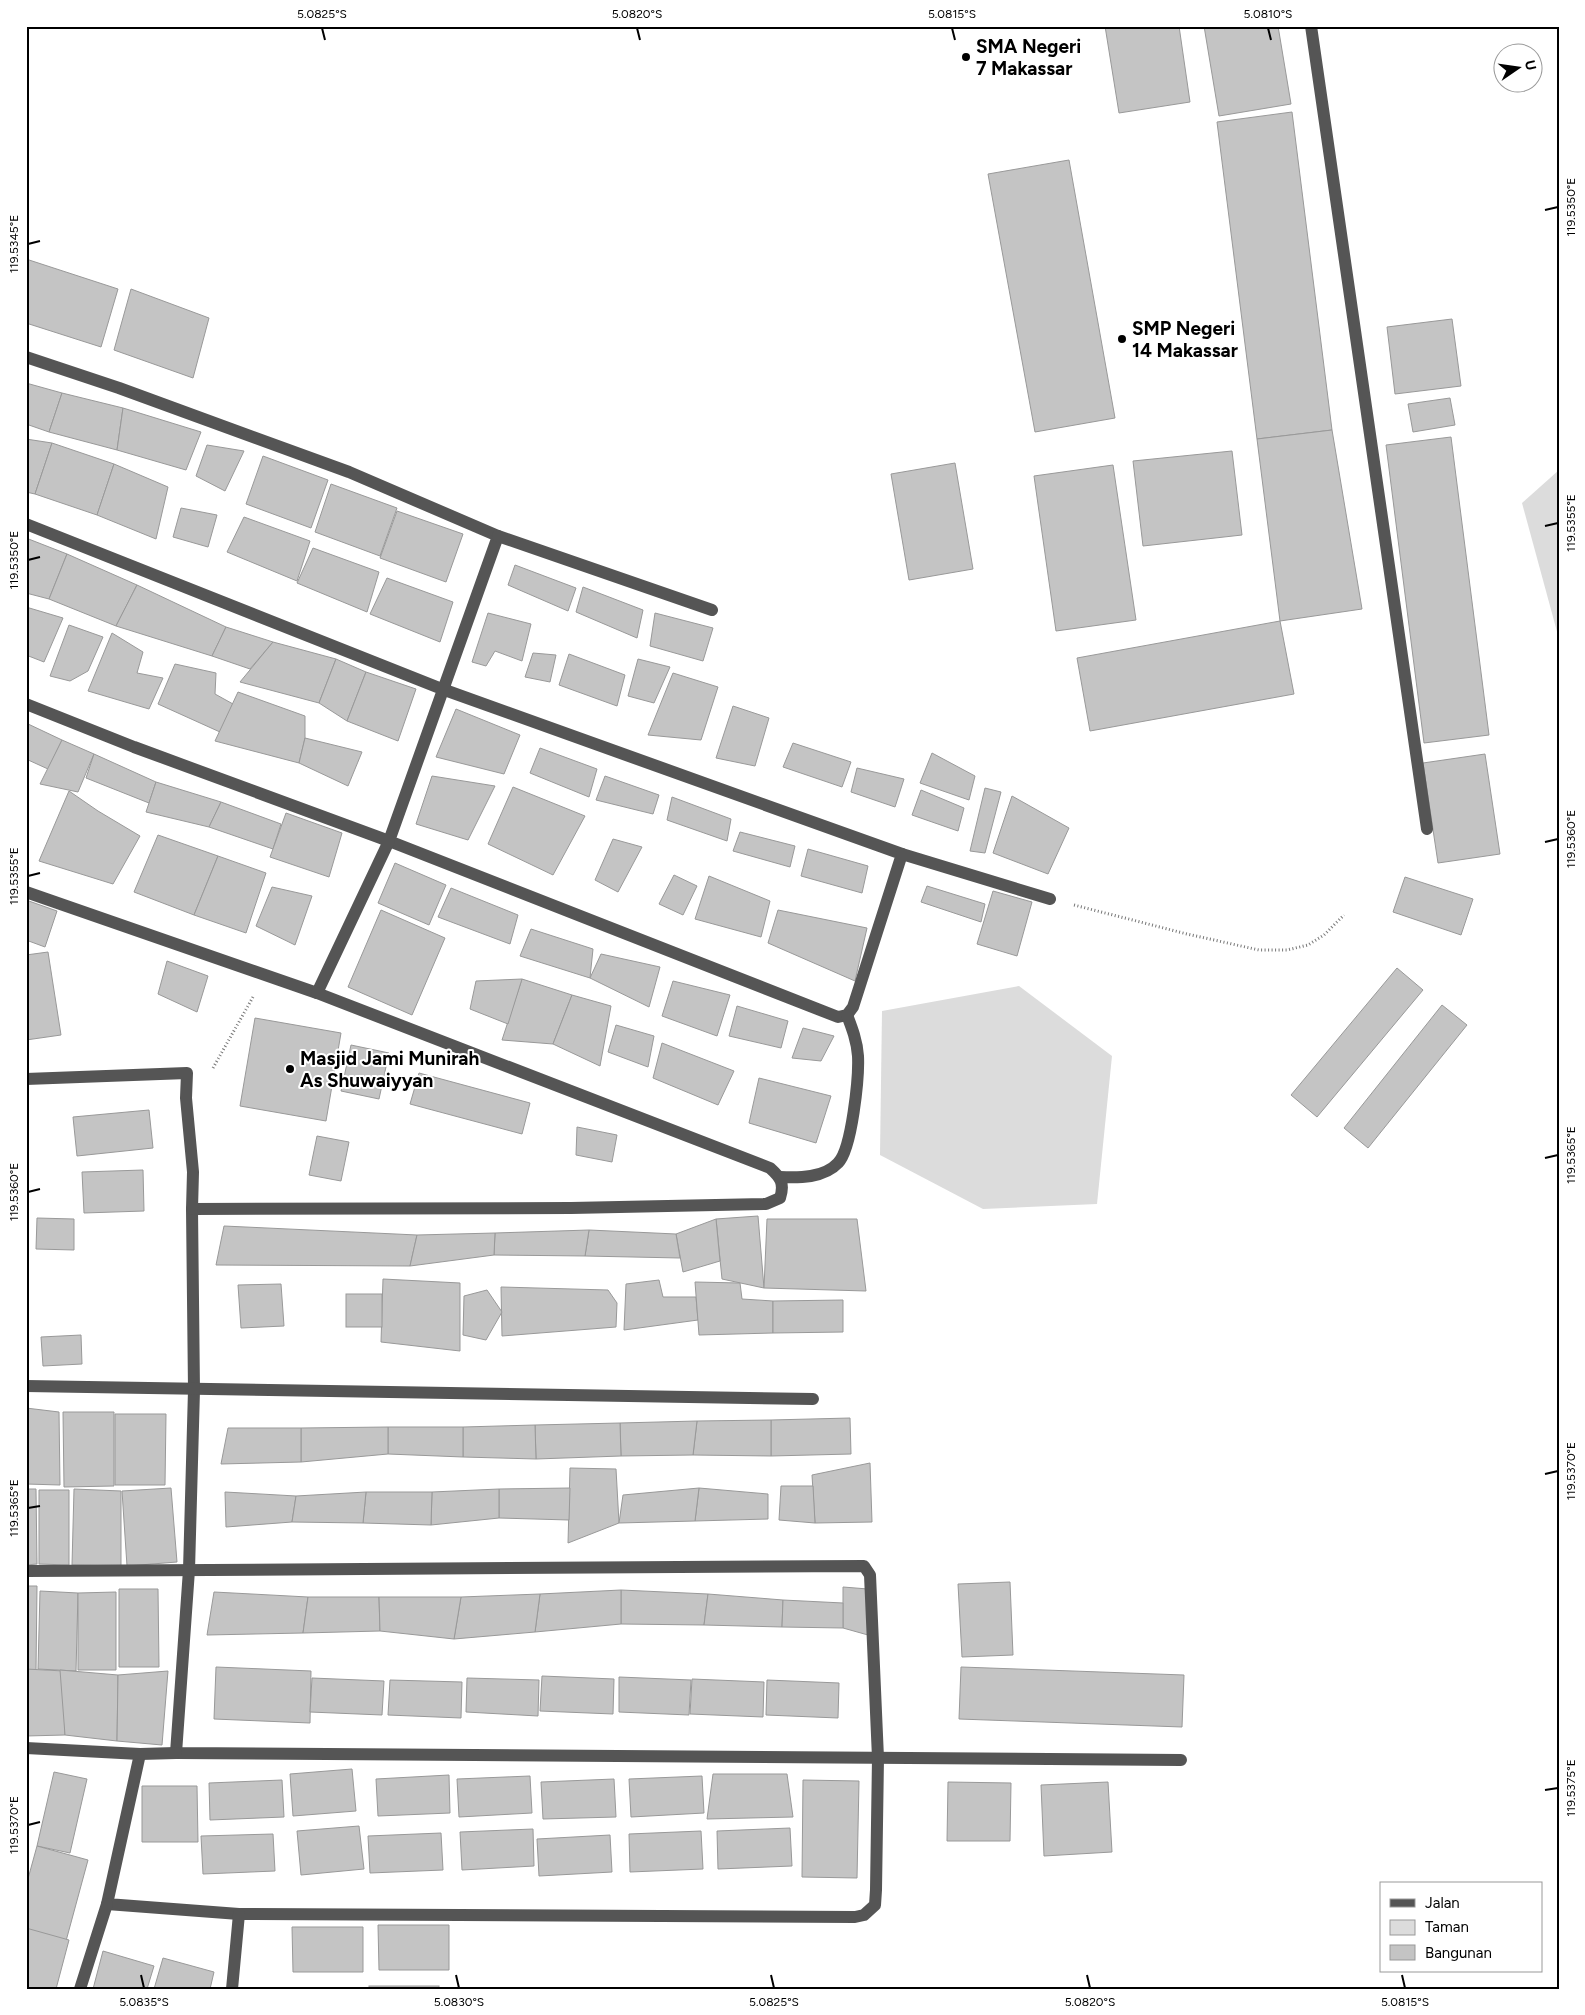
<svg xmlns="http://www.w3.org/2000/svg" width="1585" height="2015" font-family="Figtree,sans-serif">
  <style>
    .green { fill: #dcdcdc }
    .building { fill: #c4c4c4; stroke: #999 }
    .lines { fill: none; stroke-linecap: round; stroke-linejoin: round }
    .path { stroke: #777; stroke-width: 3; stroke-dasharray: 1 2.5; stroke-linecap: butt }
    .minor { stroke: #555; stroke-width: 12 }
    .ticks { fill: none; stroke: #000; stroke-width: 2 }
    .poi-dot { fill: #000; stroke: #fff; stroke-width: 2 }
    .labels { text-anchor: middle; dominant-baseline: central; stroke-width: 4; stroke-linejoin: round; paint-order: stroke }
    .poi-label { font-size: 19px; font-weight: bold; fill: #000; stroke: #fff; text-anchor: start }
    .neatline { fill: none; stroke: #000; stroke-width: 2 }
    .ticks-label { font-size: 12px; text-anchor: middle; fill: #000 }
  </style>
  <rect width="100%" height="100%" fill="#fff"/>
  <g class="green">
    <polygon points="1559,470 1559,639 1522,503"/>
    <polygon points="1019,986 1112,1056 1097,1204 983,1209 880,1155 882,1011"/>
  </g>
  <g class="building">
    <polygon points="1105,26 1179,26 1190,102 1119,113"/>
    <polygon points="1204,26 1278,26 1291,104 1219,116"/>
    <polygon points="1292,112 1332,430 1257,439 1217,122"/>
    <polygon points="1069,160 1115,418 1035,432 988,174"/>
    <polygon points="26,259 118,289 101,347 26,323"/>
    <polygon points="131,289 209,318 193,378 114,350"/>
    <polygon points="1452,319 1461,386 1395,394 1387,327"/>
    <polygon points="26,383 62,393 49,432 26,424"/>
    <polygon points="62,393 123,408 117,450 49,432"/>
    <polygon points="1450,398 1455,425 1413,432 1408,404"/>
    <polygon points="123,408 201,432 186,470 117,450"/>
    <polygon points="1332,430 1362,609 1280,621 1257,439"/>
    <polygon points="1451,437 1489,735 1424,743 1386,445"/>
    <polygon points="26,439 52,443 35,494 26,492"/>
    <polygon points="52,443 114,464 97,515 35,494"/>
    <polygon points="207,445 244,451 225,491 196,476"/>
    <polygon points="1232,451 1242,535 1143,546 1133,461"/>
    <polygon points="263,456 328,480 311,528 246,504"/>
    <polygon points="955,463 973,569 909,580 891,474"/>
    <polygon points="114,464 168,487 156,539 97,515"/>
    <polygon points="1113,465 1136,620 1056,631 1034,476"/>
    <polygon points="331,484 397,508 380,556 315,532"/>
    <polygon points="181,508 217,515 208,547 173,537"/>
    <polygon points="397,511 463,534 446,582 380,558"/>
    <polygon points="244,517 310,541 297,581 227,552"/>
    <polygon points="26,538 67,554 49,599 26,593"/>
    <polygon points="313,548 379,572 367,612 297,583"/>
    <polygon points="67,554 137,585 116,626 49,599"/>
    <polygon points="515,565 576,588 568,611 508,585"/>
    <polygon points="387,578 453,602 440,642 370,614"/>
    <polygon points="137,585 226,627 212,656 116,626"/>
    <polygon points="583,587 643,610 637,638 576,612"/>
    <polygon points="26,607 63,618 44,662 26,655"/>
    <polygon points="488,613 531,624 522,661 495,651 486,666 472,662"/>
    <polygon points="655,613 713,628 703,661 650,646"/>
    <polygon points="1280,621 1294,694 1090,731 1077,658"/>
    <polygon points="69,625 103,637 88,671 70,681 50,676"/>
    <polygon points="226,627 273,642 250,669 212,656"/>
    <polygon points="112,633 143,652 137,673 163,678 149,709 88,691"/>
    <polygon points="273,642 336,659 319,703 240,682"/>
    <polygon points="533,653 556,655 550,682 525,677"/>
    <polygon points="569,654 625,675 617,706 559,685"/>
    <polygon points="336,659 366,672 347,721 319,703"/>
    <polygon points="638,659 670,667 654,703 628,696"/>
    <polygon points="175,664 216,673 215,694 233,704 220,732 158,704"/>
    <polygon points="366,672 416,689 398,741 347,721"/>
    <polygon points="673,673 718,687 701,740 648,735"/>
    <polygon points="238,692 305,716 305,738 299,763 215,741"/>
    <polygon points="733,706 769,718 755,766 716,758"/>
    <polygon points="456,709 520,735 504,774 436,757"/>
    <polygon points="26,723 62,740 48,769 26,759"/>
    <polygon points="305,738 362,752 348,786 299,763"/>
    <polygon points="62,740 94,754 78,792 40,784"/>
    <polygon points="793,743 851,762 842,787 783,767"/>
    <polygon points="540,748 597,769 589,797 530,773"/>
    <polygon points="932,753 975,776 969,800 920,783"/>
    <polygon points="94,754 156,782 149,803 86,778"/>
    <polygon points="1485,754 1500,854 1438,863 1423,763"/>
    <polygon points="857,768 904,779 895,807 851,792"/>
    <polygon points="432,776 495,786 468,840 416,824"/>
    <polygon points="605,776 659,795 653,814 596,800"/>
    <polygon points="156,782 221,802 209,827 146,812"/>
    <polygon points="513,787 585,816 553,875 488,844"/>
    <polygon points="985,788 1001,792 985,853 970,851"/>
    <polygon points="921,790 964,808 958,831 912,815"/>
    <polygon points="69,791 98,811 140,836 113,884 39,861"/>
    <polygon points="1012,796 1069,828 1048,874 993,853"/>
    <polygon points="672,797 731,819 727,841 667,820"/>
    <polygon points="221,802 281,824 273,849 209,827"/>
    <polygon points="286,813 342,833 329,877 270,857"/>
    <polygon points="740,832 795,846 790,867 733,851"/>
    <polygon points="158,835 218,856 194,915 134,892"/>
    <polygon points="613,839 642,847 618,892 595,880"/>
    <polygon points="808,849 868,866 862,893 801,876"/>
    <polygon points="218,856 266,873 246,933 194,915"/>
    <polygon points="395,863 446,885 429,925 378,903"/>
    <polygon points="674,875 697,886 683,915 659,904"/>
    <polygon points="709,876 770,901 761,937 695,919"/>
    <polygon points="1405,877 1473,899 1461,935 1393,912"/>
    <polygon points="927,886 985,904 981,922 921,902"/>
    <polygon points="272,887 312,896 295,945 256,926"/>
    <polygon points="451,888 518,915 510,944 438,917"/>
    <polygon points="993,891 1032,902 1017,956 977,944"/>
    <polygon points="26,900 57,911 45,947 26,940"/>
    <polygon points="381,910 445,938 412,1015 348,987"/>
    <polygon points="778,910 867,928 855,981 768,943"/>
    <polygon points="531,929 593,949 590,978 520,956"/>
    <polygon points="48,952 61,1035 26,1040 26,955"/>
    <polygon points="601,954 660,967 649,1007 590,978"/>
    <polygon points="167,961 208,976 197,1012 158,994"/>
    <polygon points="1397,968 1423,990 1317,1117 1291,1095"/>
    <polygon points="522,979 572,995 553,1044 502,1040"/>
    <polygon points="522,979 508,1024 470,1009 476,981"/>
    <polygon points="673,981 730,995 717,1036 662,1016"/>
    <polygon points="572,995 611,1006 600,1066 553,1044"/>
    <polygon points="1442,1005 1467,1025 1368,1148 1344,1128"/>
    <polygon points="737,1006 788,1021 781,1048 729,1036"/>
    <polygon points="255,1018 341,1033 326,1121 240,1106"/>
    <polygon points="616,1025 654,1036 648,1067 608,1052"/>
    <polygon points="803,1028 834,1036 821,1061 792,1058"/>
    <polygon points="662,1043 734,1071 718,1105 653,1078"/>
    <polygon points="351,1045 389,1053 379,1099 341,1091"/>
    <polygon points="419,1073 530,1103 522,1134 410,1104"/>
    <polygon points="759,1078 831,1096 816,1143 749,1123"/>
    <polygon points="149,1110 153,1148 77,1156 73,1117"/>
    <polygon points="577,1127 617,1135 612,1162 576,1155"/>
    <polygon points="317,1136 349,1142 341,1181 309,1175"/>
    <polygon points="143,1170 144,1211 84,1213 82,1172"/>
    <polygon points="758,1216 764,1288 722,1279 716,1219"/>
    <polygon points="37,1218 74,1219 74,1250 36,1249"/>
    <polygon points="716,1219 720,1261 683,1272 676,1234"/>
    <polygon points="767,1219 857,1219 866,1291 764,1288"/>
    <polygon points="224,1226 417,1235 410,1266 216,1265"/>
    <polygon points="589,1230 676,1234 680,1258 585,1256"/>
    <polygon points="589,1230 585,1256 494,1255 495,1233"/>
    <polygon points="495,1233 494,1255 410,1266 417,1235"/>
    <polygon points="383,1279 460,1283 460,1351 381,1342"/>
    <polygon points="659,1280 663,1297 696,1297 698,1320 624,1330 626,1284"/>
    <polygon points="695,1282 740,1283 742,1299 773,1301 773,1333 699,1335"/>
    <polygon points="281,1284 284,1326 241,1328 238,1285"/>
    <polygon points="501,1287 608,1290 617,1303 616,1327 502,1336"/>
    <polygon points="487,1290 502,1312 486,1340 463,1335 464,1296"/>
    <rect x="346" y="1294" width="36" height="33"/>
    <polygon points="843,1300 843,1332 773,1333 773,1301"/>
    <polygon points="81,1335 82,1364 43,1366 41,1337"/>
    <polygon points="26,1408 59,1412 60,1485 26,1484"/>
    <polygon points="63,1412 114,1412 114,1486 64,1487"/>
    <polygon points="115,1414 166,1414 165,1485 115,1485"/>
    <polygon points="850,1418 851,1454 771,1456 771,1420"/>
    <polygon points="771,1420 771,1456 693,1455 697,1421"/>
    <polygon points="697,1421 693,1455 621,1456 620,1423"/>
    <polygon points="620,1423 621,1456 536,1459 535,1425"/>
    <polygon points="535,1425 536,1459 463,1457 463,1427"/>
    <polygon points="388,1427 463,1427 463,1457 388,1454"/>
    <polygon points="388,1427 388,1454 301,1462 301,1428"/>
    <polygon points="228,1428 301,1428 301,1462 221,1464"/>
    <polygon points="870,1463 872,1522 815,1523 812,1475"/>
    <polygon points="570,1468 616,1469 619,1523 568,1543"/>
    <polygon points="781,1486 813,1486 815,1523 779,1520"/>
    <polygon points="171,1488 177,1562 127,1566 122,1491"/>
    <polygon points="570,1488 569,1520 499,1518 499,1489"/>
    <polygon points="699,1488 768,1494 768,1519 695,1521"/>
    <polygon points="699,1488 695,1521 619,1523 623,1495"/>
    <polygon points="26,1489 36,1489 37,1564 26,1565"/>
    <polygon points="74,1489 121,1491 121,1566 72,1565"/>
    <polygon points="499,1489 499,1518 431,1525 432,1492"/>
    <polygon points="39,1490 69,1490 69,1565 39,1564"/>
    <polygon points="225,1492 296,1496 292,1522 226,1527"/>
    <polygon points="366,1492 432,1492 431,1525 363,1523"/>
    <polygon points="366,1492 363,1523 292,1522 296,1496"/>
    <polygon points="1010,1582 1013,1655 962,1657 958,1584"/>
    <polygon points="26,1586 37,1586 36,1670 26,1670"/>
    <polygon points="843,1587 868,1589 868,1635 843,1628"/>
    <polygon points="119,1589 158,1589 159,1667 119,1667"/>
    <polygon points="621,1590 708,1594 704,1625 621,1624"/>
    <polygon points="621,1590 621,1624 535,1632 540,1594"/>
    <polygon points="40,1591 78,1593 76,1671 38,1669"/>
    <polygon points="116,1592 116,1670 78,1670 78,1593"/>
    <polygon points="214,1592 308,1597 303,1633 207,1635"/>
    <polygon points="540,1594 535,1632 454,1639 461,1597"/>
    <polygon points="708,1594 783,1600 782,1627 704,1625"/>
    <polygon points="308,1597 379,1597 380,1631 303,1633"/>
    <polygon points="379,1597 461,1597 454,1639 380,1631"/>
    <polygon points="783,1600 843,1603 843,1628 782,1627"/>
    <polygon points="216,1667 311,1671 310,1723 214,1719"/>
    <polygon points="961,1667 1184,1675 1182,1727 959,1719"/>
    <polygon points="26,1669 64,1671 65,1735 26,1736"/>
    <polygon points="60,1670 118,1675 117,1741 65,1735"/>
    <polygon points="168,1671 162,1745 117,1741 118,1675"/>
    <polygon points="542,1676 614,1679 613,1714 540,1711"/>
    <polygon points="619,1677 691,1680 689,1715 619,1712"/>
    <polygon points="312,1678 384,1681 382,1715 310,1712"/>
    <polygon points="467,1678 539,1680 538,1716 466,1712"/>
    <polygon points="692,1679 764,1682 763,1717 690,1714"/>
    <polygon points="390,1680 462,1682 461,1718 388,1715"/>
    <polygon points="767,1680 839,1683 838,1718 766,1715"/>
    <polygon points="352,1769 356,1811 293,1816 290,1774"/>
    <polygon points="54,1772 87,1779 70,1853 37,1846"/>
    <polygon points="713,1774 787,1774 793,1817 707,1819"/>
    <polygon points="449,1775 450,1813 378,1816 376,1779"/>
    <polygon points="530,1776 532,1813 459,1817 457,1779"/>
    <polygon points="702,1776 704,1813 631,1817 629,1779"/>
    <polygon points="614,1779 616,1817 543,1819 541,1782"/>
    <polygon points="282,1780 284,1817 210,1820 209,1783"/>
    <polygon points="803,1780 859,1781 857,1878 802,1877"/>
    <polygon points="948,1782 1011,1783 1010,1841 947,1841"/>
    <polygon points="1108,1782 1112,1852 1044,1856 1041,1785"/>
    <polygon points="142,1786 197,1786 198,1842 142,1842"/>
    <polygon points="359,1826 364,1869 301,1875 297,1831"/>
    <polygon points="790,1828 792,1866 718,1869 717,1831"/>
    <polygon points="533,1829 534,1866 462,1870 460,1832"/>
    <polygon points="701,1831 703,1869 630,1872 629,1834"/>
    <polygon points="441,1833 443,1870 370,1873 368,1836"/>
    <polygon points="273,1834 275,1871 203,1874 201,1836"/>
    <polygon points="610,1835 612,1872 539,1876 537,1839"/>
    <polygon points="37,1846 88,1860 66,1941 26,1930 26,1886"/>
    <polygon points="378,1925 449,1925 449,1970 379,1970"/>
    <polygon points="292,1927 363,1927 363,1972 293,1972"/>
    <polygon points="26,1928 69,1940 56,1989 26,1989"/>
    <polygon points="103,1951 154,1966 147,1989 93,1989"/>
    <polygon points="163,1958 214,1972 210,1989 154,1989"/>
    <rect x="369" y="1986" width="70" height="3"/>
  </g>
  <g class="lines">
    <g class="path">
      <polyline points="1074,905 1187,934 1259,950 1287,950 1308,945 1324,935 1344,915"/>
      <polyline points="213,1068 253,997"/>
    </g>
    <g class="minor">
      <polyline points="1311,26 1427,829"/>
      <polyline points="26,357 119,388 349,472 498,536 389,841 838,1017 847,1015 853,1007 902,854 442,689 26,524"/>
      <polyline points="498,536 712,610"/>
      <polyline points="26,704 134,747 389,841 317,993 26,892"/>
      <polyline points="902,854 1050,899"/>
      <path d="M317,993L770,1168C780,1177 785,1183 780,1198L766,1204L571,1208L192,1209L194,1390L189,1570L176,1753L1181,1760"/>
      <polyline points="26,1079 187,1073 186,1098 193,1172 192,1209"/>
      <path d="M780,1177C799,1178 824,1178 838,1163C852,1149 859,1077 858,1056C857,1041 852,1028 847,1015"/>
      <polyline points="26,1386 813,1399"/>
      <polyline points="26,1571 864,1566 870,1575 878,1758 876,1890 875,1905 864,1915 855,1917 239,1914 107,1904 140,1754"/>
      <polyline points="26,1748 140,1754 176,1753"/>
      <polyline points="80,1989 107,1904"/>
      <polyline points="232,1989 239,1914"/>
    </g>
  </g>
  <path class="ticks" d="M322,28L325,40M637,28L640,40M952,28L955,40M1268,28L1271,40M1545,210L1558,207M28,244L40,241M1545,526L1558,523M28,560L40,557M1545,842L1558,839M28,876L40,873M1545,1158L1558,1155M28,1192L40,1189M1545,1474L1558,1471M28,1508L40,1506M1545,1790L1558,1788M28,1825L40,1822M141,1975L144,1988M456,1975L459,1988M771,1975L774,1988M1087,1975L1090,1988M1402,1975L1405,1988"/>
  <g class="poi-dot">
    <circle cx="966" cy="57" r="5"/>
    <circle cx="1122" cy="339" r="5"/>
    <circle cx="290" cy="1069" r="5"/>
  </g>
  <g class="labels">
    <g class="poi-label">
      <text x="976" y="46">SMA Negeri<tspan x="976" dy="22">7 Makassar</tspan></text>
      <text x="1132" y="328">SMP Negeri<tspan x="1132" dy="22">14 Makassar</tspan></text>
      <text x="300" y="1058">Masjid Jami Munirah<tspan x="300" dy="22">As Shuwaiyyan</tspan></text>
    </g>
  </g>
  <rect width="1585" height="2015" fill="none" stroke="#ffffff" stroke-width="55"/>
  <rect x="1380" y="1882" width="162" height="90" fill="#ffffff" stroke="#999999"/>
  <rect x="1390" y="1899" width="25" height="8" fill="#555555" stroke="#999999"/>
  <text x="1425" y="1908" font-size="15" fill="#000000">Jalan</text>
  <rect x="1390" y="1920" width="25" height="15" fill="#dcdcdc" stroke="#999999"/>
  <text x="1425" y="1932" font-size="15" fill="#000000">Taman</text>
  <rect x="1390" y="1945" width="25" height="15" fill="#c4c4c4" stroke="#999999"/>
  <text x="1425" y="1958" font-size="15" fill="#000000">Bangunan</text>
  <g transform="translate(1518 68) rotate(77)"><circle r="24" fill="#ffffff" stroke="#999999"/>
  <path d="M0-4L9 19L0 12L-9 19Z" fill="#000000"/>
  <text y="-8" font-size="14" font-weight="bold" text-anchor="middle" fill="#000000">U</text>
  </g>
  <rect x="28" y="28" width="1530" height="1960" class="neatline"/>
  <g class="ticks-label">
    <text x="322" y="18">5.0825°S</text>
    <text x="637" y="18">5.0820°S</text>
    <text x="952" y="18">5.0815°S</text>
    <text x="1268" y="18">5.0810°S</text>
    <text transform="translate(1571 207) rotate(-90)" y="4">119.5350°E</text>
    <text transform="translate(14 244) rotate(-90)" y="4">119.5345°E</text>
    <text transform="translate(1571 523) rotate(-90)" y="4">119.5355°E</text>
    <text transform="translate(14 560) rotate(-90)" y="4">119.5350°E</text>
    <text transform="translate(1571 839) rotate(-90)" y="4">119.5360°E</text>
    <text transform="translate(14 876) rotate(-90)" y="4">119.5355°E</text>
    <text transform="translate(1571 1155) rotate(-90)" y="4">119.5365°E</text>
    <text transform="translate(14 1192) rotate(-90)" y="4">119.5360°E</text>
    <text transform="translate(1571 1471) rotate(-90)" y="4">119.5370°E</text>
    <text transform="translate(14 1508) rotate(-90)" y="4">119.5365°E</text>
    <text transform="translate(1571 1788) rotate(-90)" y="4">119.5375°E</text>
    <text transform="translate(14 1825) rotate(-90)" y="4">119.5370°E</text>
    <text x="144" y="2006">5.0835°S</text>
    <text x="459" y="2006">5.0830°S</text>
    <text x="774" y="2006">5.0825°S</text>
    <text x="1090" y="2006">5.0820°S</text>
    <text x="1405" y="2006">5.0815°S</text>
  </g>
</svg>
